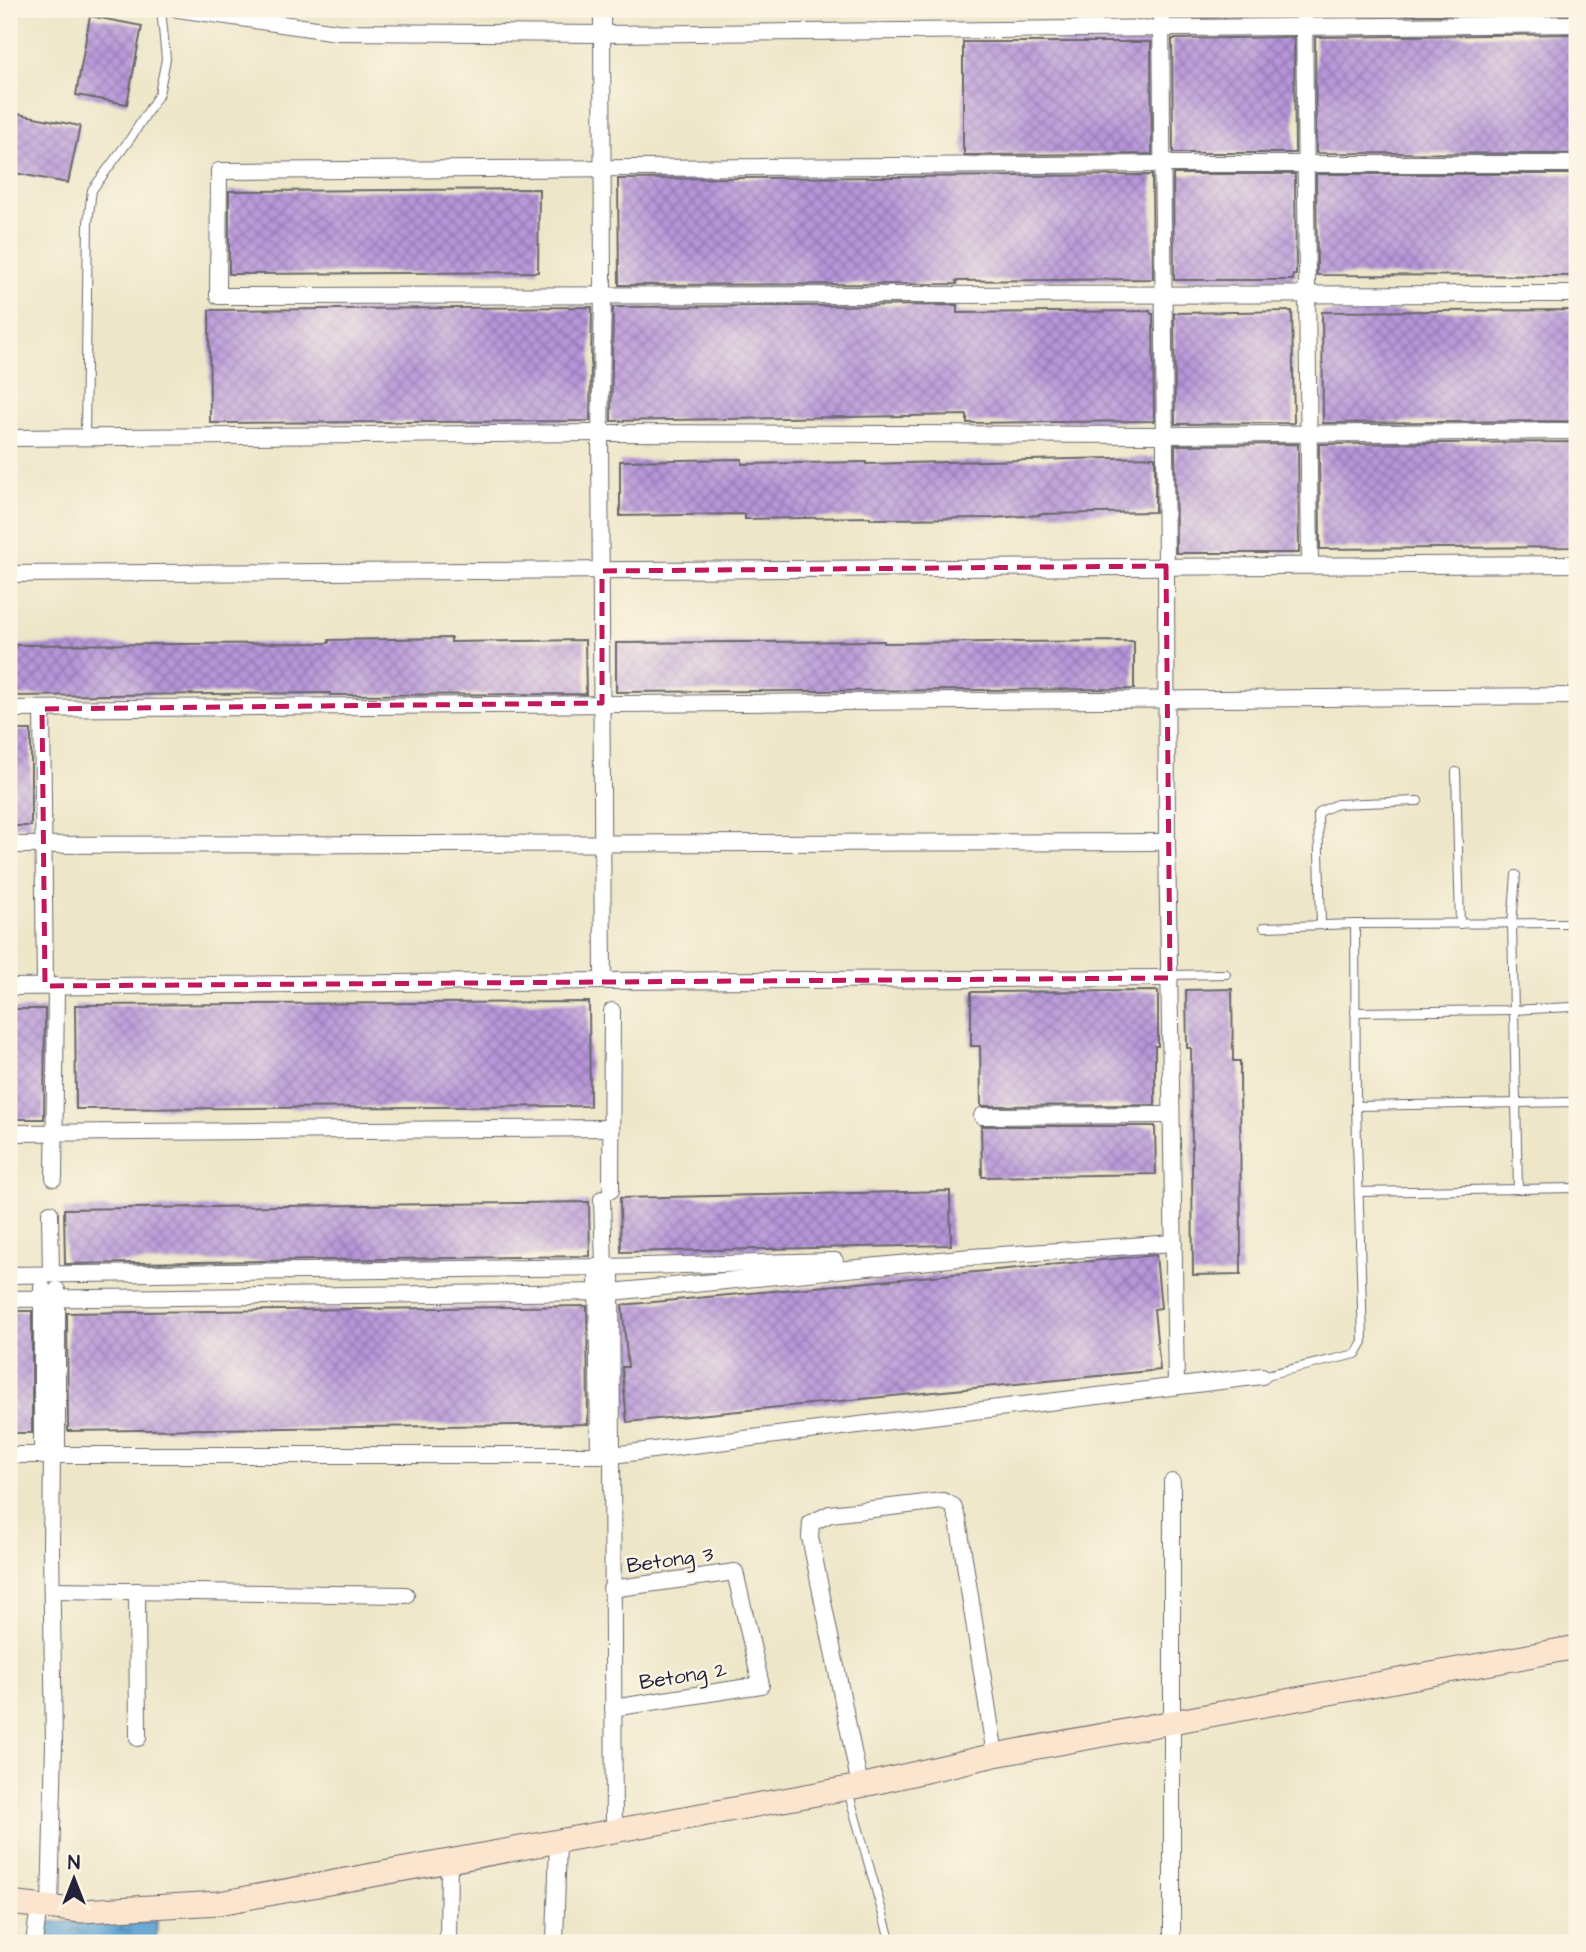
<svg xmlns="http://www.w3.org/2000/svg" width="1586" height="1952" font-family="'Architects Daughter',sans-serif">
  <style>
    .water { fill: url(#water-ripples); stroke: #406286; stroke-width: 2 }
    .building { fill: url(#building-cross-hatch) }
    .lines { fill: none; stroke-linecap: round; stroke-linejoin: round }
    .lane-casing { stroke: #69676c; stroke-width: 10 }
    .street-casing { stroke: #69676c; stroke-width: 18 }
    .secondary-casing { stroke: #69676c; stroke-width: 25 }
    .lane { stroke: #fff; stroke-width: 8 }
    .street { stroke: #fff; stroke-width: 16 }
    .secondary { stroke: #fbe5cf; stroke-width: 23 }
    .marked { fill: none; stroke: #c2185b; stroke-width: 5; stroke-dasharray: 14 9; stroke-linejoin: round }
    .labels { text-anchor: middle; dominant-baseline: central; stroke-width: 5; stroke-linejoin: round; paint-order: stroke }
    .street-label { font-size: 21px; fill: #22223b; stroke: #fcf5e5 }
  </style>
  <defs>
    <pattern id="water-ripples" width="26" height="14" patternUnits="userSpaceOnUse" patternTransform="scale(1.75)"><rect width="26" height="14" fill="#5da2d2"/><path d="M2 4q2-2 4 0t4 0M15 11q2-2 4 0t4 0" fill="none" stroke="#4c84ac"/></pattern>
    <pattern id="building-cross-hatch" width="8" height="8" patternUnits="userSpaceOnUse" patternTransform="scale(1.75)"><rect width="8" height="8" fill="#b695d9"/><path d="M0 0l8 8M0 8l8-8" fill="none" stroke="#9479b1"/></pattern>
  </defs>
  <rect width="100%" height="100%" fill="#fcf5e5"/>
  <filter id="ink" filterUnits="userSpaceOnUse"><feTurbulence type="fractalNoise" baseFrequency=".0143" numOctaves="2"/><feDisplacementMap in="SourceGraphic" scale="14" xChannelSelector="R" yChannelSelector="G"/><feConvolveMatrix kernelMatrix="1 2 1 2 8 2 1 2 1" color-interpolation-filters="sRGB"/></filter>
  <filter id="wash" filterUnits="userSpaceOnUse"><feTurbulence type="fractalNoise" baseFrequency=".00686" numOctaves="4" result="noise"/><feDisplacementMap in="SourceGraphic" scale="28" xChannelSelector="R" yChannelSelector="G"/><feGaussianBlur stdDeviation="1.57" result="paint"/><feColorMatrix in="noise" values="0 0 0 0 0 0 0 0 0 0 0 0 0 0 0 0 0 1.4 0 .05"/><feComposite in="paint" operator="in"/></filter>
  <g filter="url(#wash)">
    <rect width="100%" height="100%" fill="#ede6c8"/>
    <polygon class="water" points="157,1921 156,1943 45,1943 48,1922"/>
    <g id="blocks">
      <g class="building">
        <polygon points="1172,9 1294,9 1294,16 1172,18"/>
        <polygon points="1314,9 1577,9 1577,14 1315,16"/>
        <polygon points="90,16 142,26 127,104 76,95"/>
        <polygon points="1577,34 1577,154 1316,153 1315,37"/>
        <polygon points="1294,37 1295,153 1173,153 1172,39"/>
        <polygon points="963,42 1151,42 1152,154 964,155 964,149 963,149"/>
        <polygon points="9,112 80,126 68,183 9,172"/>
        <polygon points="1173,174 1295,174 1296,275 1293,275 1293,280 1174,280"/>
        <polygon points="1316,174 1577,174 1577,276 1317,275"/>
        <polygon points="1152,175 1153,279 956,281 957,284 619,285 618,179"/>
        <polygon points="539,189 538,272 229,274 229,191"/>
        <polygon points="957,305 957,313 1150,311 1151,314 1153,314 1154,421 967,423 967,415 611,421 613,307"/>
        <polygon points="592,307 590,421 210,423 209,310"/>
        <polygon points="1577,310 1577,421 1323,423 1322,312"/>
        <polygon points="1292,311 1294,423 1175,424 1174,313"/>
        <polygon points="1577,442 1577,547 1320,549 1319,444"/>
        <polygon points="1298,444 1299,553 1176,553 1175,445"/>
        <polygon points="1155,457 1155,512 1039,514 1039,515 993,518 870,519 870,517 745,519 745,514 620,516 620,461 742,459 742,464 866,462 866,464"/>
        <polygon points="451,638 451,642 585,640 586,694 330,695 330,693 9,696 9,645 329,643 329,640"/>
        <polygon points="884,641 884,643 1134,641 1134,689 616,692 616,643"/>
        <rect x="9" y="730" width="22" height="96"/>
        <polygon points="1232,989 1233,1061 1240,1061 1241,1274 1193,1275 1191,1048 1187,1048 1186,990"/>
        <polygon points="1158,991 1158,1046 1155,1046 1155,1105 981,1106 980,1046 971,1046 971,992"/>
        <polygon points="589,1002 590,1106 76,1109 75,1005"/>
        <polygon points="9,1009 45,1009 44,1119 9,1119"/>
        <polygon points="981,1126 1155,1126 1156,1174 982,1177"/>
        <polygon points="950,1191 951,1245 621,1252 620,1198"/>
        <polygon points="589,1202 590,1256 65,1264 64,1209"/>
        <polygon points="1156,1255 1161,1308 1154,1309 1160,1370 627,1422 622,1367 628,1367 622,1305"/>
        <polygon points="587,1306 588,1424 68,1431 67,1313"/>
        <rect x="9" y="1311" width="23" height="122"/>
      </g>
    </g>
  </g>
  <g filter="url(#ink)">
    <use href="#blocks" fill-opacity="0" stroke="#69676c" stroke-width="2"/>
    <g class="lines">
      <defs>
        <g id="lane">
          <polyline points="85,436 88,222 92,190 130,139 159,94 166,59 161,9"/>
          <polyline points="1456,772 1460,924"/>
          <polyline points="1516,875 1512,924 1518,1189"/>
          <polyline points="1321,925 1318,815 1321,811 1337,804 1418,801"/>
          <polyline points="1264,927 1355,924 1577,923"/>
          <polyline points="1169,975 1226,974"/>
          <polyline points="1355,1012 1513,1010 1572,1007"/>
          <polyline points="1356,1106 1577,1102"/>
          <polyline points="1359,1192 1577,1188"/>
          <polyline points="1262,1376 1356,1354 1363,1342 1356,1106 1355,924"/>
          <polyline points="848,1791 891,1943"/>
        </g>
        <g id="street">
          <polyline points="178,9 337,32 602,34 1577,24"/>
          <polyline points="602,9 603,296 600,433 603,981"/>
          <polyline points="1161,9 1166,566 1167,842 1176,1386"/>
          <polyline points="1304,9 1310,565"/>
          <polyline points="1577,164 1162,164 219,171 218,296 1577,294"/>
          <polyline points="9,438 600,433 1165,435 1577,431"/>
          <polyline points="9,574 1577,564"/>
          <polyline points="9,709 1577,696"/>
          <polyline points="42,709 45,986"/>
          <polyline points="9,845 1167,842"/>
          <polyline points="9,987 603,981 1170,978"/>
          <polyline points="982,1116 1171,1115"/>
          <polyline points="9,1133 610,1128"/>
          <polyline points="54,1178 56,986"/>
          <polyline points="611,1190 612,1011"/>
          <polyline points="602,1199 604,1267"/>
          <polyline points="50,1213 51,1274"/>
          <polyline points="597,1267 599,1455"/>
          <path d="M611,1267C613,1455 612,1643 614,1831"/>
          <polyline points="9,1275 604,1267 835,1261"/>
          <polyline points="42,1287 42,1456"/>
          <polyline points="57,1290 57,1456"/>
          <polyline points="9,1299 611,1292 971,1257 1174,1243"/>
          <polyline points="9,1455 612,1455 1262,1376"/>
          <polyline points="611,1589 735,1572 761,1685 613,1708"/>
          <polyline points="52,1590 406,1595"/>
          <polyline points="137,1591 138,1738"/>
          <polyline points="860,1786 810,1537 811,1523 830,1514 943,1501 953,1506 958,1520 995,1755"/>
          <polyline points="50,1908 54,1743 51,1547 52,1456"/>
          <polyline points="34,1943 39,1906"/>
          <polyline points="448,1943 449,1860"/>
          <polyline points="555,1943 558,1840"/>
          <polyline points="1172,1943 1172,1482"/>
        </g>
        <polyline id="secondary" points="9,1903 82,1911 219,1903 860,1786 995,1755 1577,1647"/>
      </defs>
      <use href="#lane" class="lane-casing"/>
      <use href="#street" class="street-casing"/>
      <use href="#secondary" class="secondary-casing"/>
      <use href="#lane" class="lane"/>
      <use href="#street" class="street"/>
      <use href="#secondary" class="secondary"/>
    </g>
  </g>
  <path class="marked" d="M1166,566L1170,978L45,986L42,709L602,703V571Z"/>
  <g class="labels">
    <g class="street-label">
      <text transform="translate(670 1560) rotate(-8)">Betong 3</text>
      <text transform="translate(683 1676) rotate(-9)">Betong 2</text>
    </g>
  </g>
  <rect width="1586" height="1952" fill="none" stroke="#fcf5e5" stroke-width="35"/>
  <g transform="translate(74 1879)" stroke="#fcf5e5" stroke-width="5" paint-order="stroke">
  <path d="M0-5L12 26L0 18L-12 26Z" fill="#22223b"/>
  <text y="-10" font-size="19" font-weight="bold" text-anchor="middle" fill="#22223b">N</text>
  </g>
</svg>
